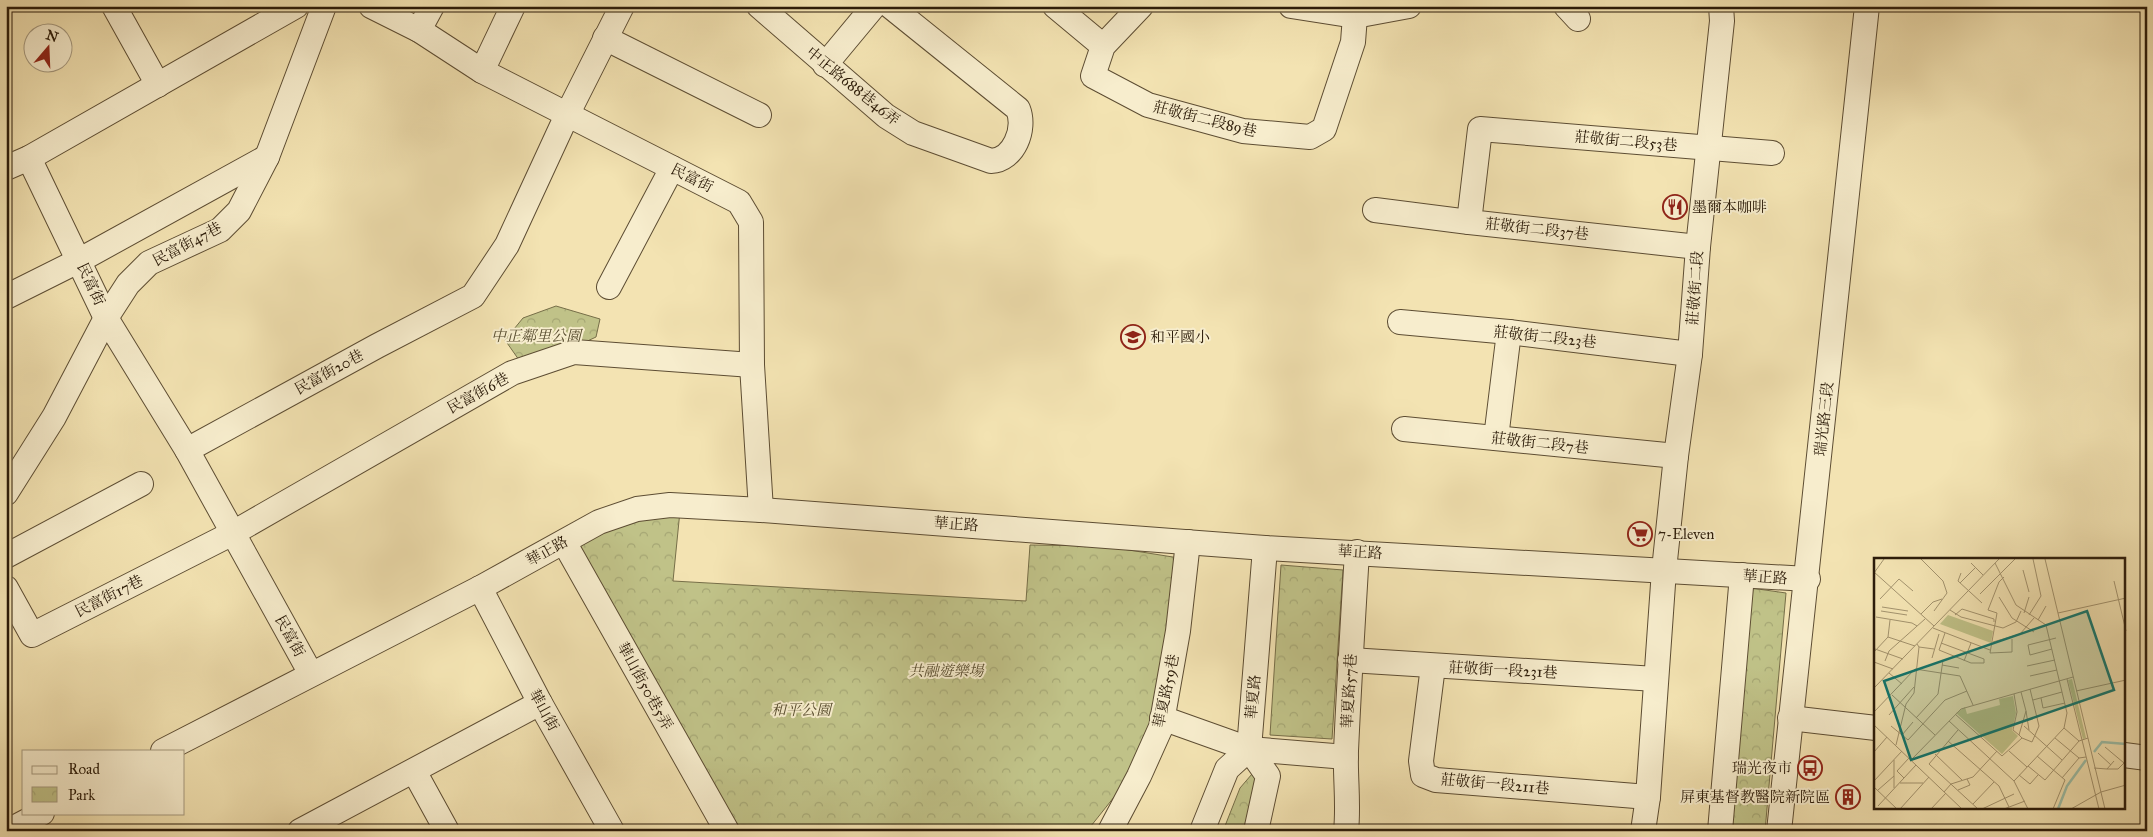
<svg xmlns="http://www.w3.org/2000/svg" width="2153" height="837" font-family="'IM FELL Great Primer','Noto Serif TC',serif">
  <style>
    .park { fill: url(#park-crowns); stroke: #766e48 }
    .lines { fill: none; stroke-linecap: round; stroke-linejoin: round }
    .minor-casing { stroke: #5d4d33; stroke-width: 26 }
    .minor { stroke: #f7edcd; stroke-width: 24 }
    .labels { text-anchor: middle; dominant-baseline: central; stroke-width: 4; stroke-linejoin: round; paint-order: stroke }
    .street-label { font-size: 15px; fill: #2b1b09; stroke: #f7edcd }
    .poi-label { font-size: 15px; fill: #2b1b09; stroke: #f7edcd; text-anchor: start }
    .park-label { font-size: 15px; font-style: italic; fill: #584d2f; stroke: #f7edcd }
    .inset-river { fill: none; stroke: #9cbfa8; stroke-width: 2.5 }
    .inset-road { fill: none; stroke: #a3936e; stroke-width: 1 }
    .view { fill: #0f766e; fill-opacity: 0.15; stroke: #0f766e; stroke-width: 2.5 }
    .inset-edge { fill: none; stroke: #2b1b09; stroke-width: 2.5 }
  </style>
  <defs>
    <pattern id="park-crowns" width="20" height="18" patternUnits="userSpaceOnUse" patternTransform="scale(1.25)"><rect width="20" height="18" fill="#c0c288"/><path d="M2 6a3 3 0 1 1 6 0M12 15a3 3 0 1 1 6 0" fill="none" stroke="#a5a674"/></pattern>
  </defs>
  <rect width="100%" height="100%" fill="#f3e3b2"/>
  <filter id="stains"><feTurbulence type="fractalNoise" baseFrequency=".004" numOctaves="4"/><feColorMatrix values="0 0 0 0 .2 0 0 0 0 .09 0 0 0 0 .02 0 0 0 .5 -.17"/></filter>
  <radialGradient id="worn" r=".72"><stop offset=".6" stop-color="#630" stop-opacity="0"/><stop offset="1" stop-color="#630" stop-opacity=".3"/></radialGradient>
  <g class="park">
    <polygon points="556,306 600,319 596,337 581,344 519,360 505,340 523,318"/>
    <polygon points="680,511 673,581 1026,601 1030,545 1104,546 1179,558 1151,729 1126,782 1087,831 731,831 573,538 616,517"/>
    <polygon points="1281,565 1343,570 1332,739 1270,735"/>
    <polygon points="1751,588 1786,593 1765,831 1728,831"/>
    <polygon points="1252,774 1257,778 1248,831 1223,831 1240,788"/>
  </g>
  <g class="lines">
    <defs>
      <g id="minor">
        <polyline points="114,6 158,85"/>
        <polyline points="371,6 419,30 482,71 739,202 751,222 752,365 761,510"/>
        <path d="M759,6L886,116L913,133L991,161C1014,160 1026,129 1018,109L890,6"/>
        <polyline points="1055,6 1103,46"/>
        <polyline points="1141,6 1103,46 1093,76 1148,105 1243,131 1310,137 1324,129 1353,42 1355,16"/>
        <polyline points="1291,6 1355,16 1409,6"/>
        <polyline points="1566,6 1578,19"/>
        <polyline points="419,30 432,6"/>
        <polyline points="605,38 759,115"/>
        <polyline points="825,65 874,6"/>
        <polyline points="482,71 513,6"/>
        <polyline points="29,158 106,318 187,450 311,674"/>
        <polyline points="6,168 29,158 296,6"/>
        <polyline points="1375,210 1469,222"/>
        <polyline points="1698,247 1469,222 1480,129 1772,153"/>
        <polyline points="609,287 672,168"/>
        <polyline points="6,297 80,260 267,157"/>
        <polyline points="1400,322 1509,332 1690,354"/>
        <polyline points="1404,429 1676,456"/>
        <polyline points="1496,438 1509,332"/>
        <polyline points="187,450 377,346 473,296 507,245 567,115 622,6"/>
        <polyline points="6,493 54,417 106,318 128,284 149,263 220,230 239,211 267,157 324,6"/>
        <polyline points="564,542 727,831"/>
        <polyline points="6,556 141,484"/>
        <polyline points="6,588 32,635 233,533 512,373 574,352 752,365"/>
        <polyline points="480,588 540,703 612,831"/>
        <polyline points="1350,660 1656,679"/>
        <polyline points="1433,666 1421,761 1423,775 1436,780 1648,797"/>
        <polyline points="1162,718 1249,749 1346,757"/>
        <polyline points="1790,718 1876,728"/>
        <polyline points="1249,749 1268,776 1256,831"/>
        <polyline points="163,751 480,588 599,522 637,509 670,505 761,510 1265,548 1808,579"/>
        <polyline points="2124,755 2147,758"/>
        <polyline points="414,771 447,831"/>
        <polyline points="8,831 42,813"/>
        <polyline points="300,831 540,703"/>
        <polyline points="1110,831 1139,776 1161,727 1178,631 1188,542"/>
        <polyline points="1202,831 1227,769 1249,749 1265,548"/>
        <path d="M1346,831C1349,804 1345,778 1346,751C1349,684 1353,618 1357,552"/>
        <polyline points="1643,831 1648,797 1664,570 1676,456 1690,354 1698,247 1722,21 1721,6"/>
        <polyline points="1720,831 1742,575"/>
        <polyline points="1779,831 1867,6"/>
      </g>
    </defs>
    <use href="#minor" class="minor-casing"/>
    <use href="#minor" class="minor"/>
  </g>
  <defs>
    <symbol id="restaurant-ring" viewBox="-11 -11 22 22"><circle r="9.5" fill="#f7edcd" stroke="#8f2418" stroke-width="1.5"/><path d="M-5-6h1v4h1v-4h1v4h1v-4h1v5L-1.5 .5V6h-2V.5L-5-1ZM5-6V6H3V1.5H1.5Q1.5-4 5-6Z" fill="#8f2418"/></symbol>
    <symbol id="school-ring" viewBox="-11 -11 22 22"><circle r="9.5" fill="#f7edcd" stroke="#8f2418" stroke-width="1.5"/><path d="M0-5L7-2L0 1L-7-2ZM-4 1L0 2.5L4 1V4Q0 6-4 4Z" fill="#8f2418"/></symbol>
    <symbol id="supermarket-ring" viewBox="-11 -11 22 22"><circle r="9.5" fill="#f7edcd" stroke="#8f2418" stroke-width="1.5"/><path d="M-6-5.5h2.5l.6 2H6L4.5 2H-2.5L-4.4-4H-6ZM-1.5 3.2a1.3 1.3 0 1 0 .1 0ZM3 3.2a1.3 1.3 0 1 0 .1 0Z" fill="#8f2418"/></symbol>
    <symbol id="bus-ring" viewBox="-11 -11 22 22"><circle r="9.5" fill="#f7edcd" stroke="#8f2418" stroke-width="1.5"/><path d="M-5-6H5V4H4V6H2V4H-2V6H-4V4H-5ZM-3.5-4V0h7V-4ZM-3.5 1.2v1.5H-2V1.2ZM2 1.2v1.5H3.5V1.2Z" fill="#8f2418"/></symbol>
    <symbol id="building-ring" viewBox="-11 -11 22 22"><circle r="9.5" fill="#f7edcd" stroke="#8f2418" stroke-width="1.5"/><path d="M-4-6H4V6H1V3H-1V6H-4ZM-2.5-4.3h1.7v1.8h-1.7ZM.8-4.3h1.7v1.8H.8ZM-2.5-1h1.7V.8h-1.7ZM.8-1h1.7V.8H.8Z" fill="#8f2418"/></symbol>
  </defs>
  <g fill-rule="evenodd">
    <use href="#restaurant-ring" x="1661" y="193" width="28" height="28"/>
    <use href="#school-ring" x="1119" y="323" width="28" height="28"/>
    <use href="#supermarket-ring" x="1626" y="520" width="28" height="28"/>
    <use href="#bus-ring" x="1796" y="754" width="28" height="28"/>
    <use href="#building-ring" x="1834" y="783" width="28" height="28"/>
  </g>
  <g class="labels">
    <g class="street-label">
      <text transform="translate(853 86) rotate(39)">中正路688巷46弄</text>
      <text transform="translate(1205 119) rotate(14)">莊敬街二段89巷</text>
      <text transform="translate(1626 141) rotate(5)">莊敬街二段53巷</text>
      <text transform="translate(692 178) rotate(27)">民富街</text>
      <text transform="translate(1537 229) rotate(6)">莊敬街二段37巷</text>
      <text transform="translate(187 244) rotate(-28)">民富街47巷</text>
      <text transform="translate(91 284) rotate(65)">民富街</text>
      <text transform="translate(1695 288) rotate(-86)">莊敬街二段</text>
      <text transform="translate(1545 337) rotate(6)">莊敬街二段23巷</text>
      <text transform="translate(329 372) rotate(-29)">民富街20巷</text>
      <text transform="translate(478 393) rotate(-29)">民富街6巷</text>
      <text transform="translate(1824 419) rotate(-84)">瑞光路三段</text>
      <text transform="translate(1540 443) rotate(6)">莊敬街二段7巷</text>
      <text transform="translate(956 524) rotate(4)">華正路</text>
      <text transform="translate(547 551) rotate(-29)">華正路</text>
      <text transform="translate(1360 552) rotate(3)">華正路</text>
      <text transform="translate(1765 577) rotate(4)">華正路</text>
      <text transform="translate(109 596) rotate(-27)">民富街17巷</text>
      <text transform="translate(290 636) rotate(61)">民富街</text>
      <text transform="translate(1503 670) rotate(3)">莊敬街一段231巷</text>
      <text transform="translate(645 686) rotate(61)">華山街50巷5弄</text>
      <text transform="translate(1166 691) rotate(-78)">華夏路59巷</text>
      <text transform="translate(1349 691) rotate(-87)">華夏路57巷</text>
      <text transform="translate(1253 697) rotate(-85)">華夏路</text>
      <text transform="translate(544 710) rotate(61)">華山街</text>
      <text transform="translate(1495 784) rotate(5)">莊敬街一段211巷</text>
    </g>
    <g class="poi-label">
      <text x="1692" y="207">墨爾本咖啡</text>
      <text x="1150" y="337">和平國小</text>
      <text x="1658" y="534">7-Eleven</text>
      <text x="1792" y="768" text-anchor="end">瑞光夜市</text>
      <text x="1830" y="797" text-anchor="end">屏東基督教醫院新院區</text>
    </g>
    <g class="park-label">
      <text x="536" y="336">中正鄰里公園</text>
      <text x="946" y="671">共融遊樂場</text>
      <text x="801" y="710">和平公園</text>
    </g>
  </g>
  <g transform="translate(1874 558)">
    <rect width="251" height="251" fill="#f3e3b2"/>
    <path d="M74,57L119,73L117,85L66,66Z" fill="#c0c288"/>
    <path d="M198,121L212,180L209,181L194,122ZM139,138L142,155L138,172L144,178L128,196L82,155L91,149L93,156L126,147L125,141Z" fill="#c0c288"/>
    <path class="inset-river" d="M220,194L228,184L252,186M184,251L193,228L212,202"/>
    <path class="inset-road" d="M47,1L69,23L73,35L60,53M171,1L231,251M97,5L109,17M121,5L142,47L172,67L193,155L190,170L140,223M149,12L155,34M0,14L60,68M0,15L10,1M87,15L84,23L108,45M130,19L125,24L114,52L123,55L116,95L138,94V81M240,23L252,73M86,25L101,10M106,36L141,1M125,39L138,60L160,74M6,41L25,21L39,33M8,49L34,53M76,52L87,59L129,70L142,64L147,53M7,53L33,57M150,55L155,39M184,55L252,40M47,56L59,44L68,41M81,57L88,51L120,61V64M155,57L167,38L159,1M2,59L38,65L43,68M164,62L172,48M59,70L116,92M14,79L41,88M119,84L146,76L160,60M67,85L110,101V105H97L65,92L71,75M45,89L60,91M1,91L29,101M178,91L156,97L154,87L182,80M0,94L14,79L16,62M58,100L65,76M11,103L15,93L51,61M90,103L97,85M0,104L19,111M68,107L85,110M153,108L181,102M41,111L86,118L99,147M15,115L28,126M156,118L183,112M193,121L225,251M0,130L125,1M202,133L252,122M140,136L143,154L139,172L145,177M18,137L61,177M167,140L169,150L191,145M159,142L188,134M152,153L155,172M0,154L41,111M81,156L128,198L148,180L145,177L152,153L147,134M15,157L40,129M42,160L64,136L69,102M75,163L140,223L154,251M0,167L88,251M17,168L34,182L71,142L93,133M150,168L188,202M190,170L205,183M84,172L55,206L104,251M28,177L39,164M148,180L158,184L165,168L156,131M181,180L205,200L212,199M74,183L125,228L135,249M22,187L32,146L40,135L45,89L43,86M231,189L250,205M135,193L153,209M0,194L13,179M224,195L237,207M61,196L88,222M163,198L191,222L179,251M20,202V230M37,202L87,151L199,119M154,208L171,222L205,183L214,180M220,210L233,211L240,203M233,211H244L251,204M145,217L156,226L164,217M30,220L23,213L35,200M188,220L205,200M0,223L28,193M26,225H49M0,229L23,251M4,232L20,218M84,232L96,227L93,221M70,234L77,226L99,219L123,193M99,246L120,224M4,248L42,207M26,251L55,219M57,251L72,235M108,251L140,236M130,251L151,243M197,251L227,234L252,227"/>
    <path class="view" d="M213,53L240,132L37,202L10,123Z"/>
    <rect width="251" height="251" class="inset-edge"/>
  </g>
  <rect width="2153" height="837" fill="none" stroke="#f3e3b2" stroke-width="25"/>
  <rect x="8" y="8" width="2138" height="822" fill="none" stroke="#2b1b09" stroke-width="2.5"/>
  <rect x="12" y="12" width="2128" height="812" fill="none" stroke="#2b1b09"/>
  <rect x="22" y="750" width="162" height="65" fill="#f7edcd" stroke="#a5997f"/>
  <rect x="32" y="766" width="25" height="8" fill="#f7edcd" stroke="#a5997f"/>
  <text x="68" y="774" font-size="15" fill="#2b1b09">Road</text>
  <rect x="32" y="787" width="25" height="15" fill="url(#park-crowns)" stroke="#a5997f"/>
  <text x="68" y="800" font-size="15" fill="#2b1b09">Park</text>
  <g transform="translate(48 48) rotate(19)"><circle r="24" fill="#f7edcd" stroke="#a5997f"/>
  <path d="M0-4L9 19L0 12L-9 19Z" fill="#8f2418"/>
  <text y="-8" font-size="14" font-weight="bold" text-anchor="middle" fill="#2b1b09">N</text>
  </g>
  <rect width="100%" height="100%" filter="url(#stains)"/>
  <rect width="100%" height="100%" fill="url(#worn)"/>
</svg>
